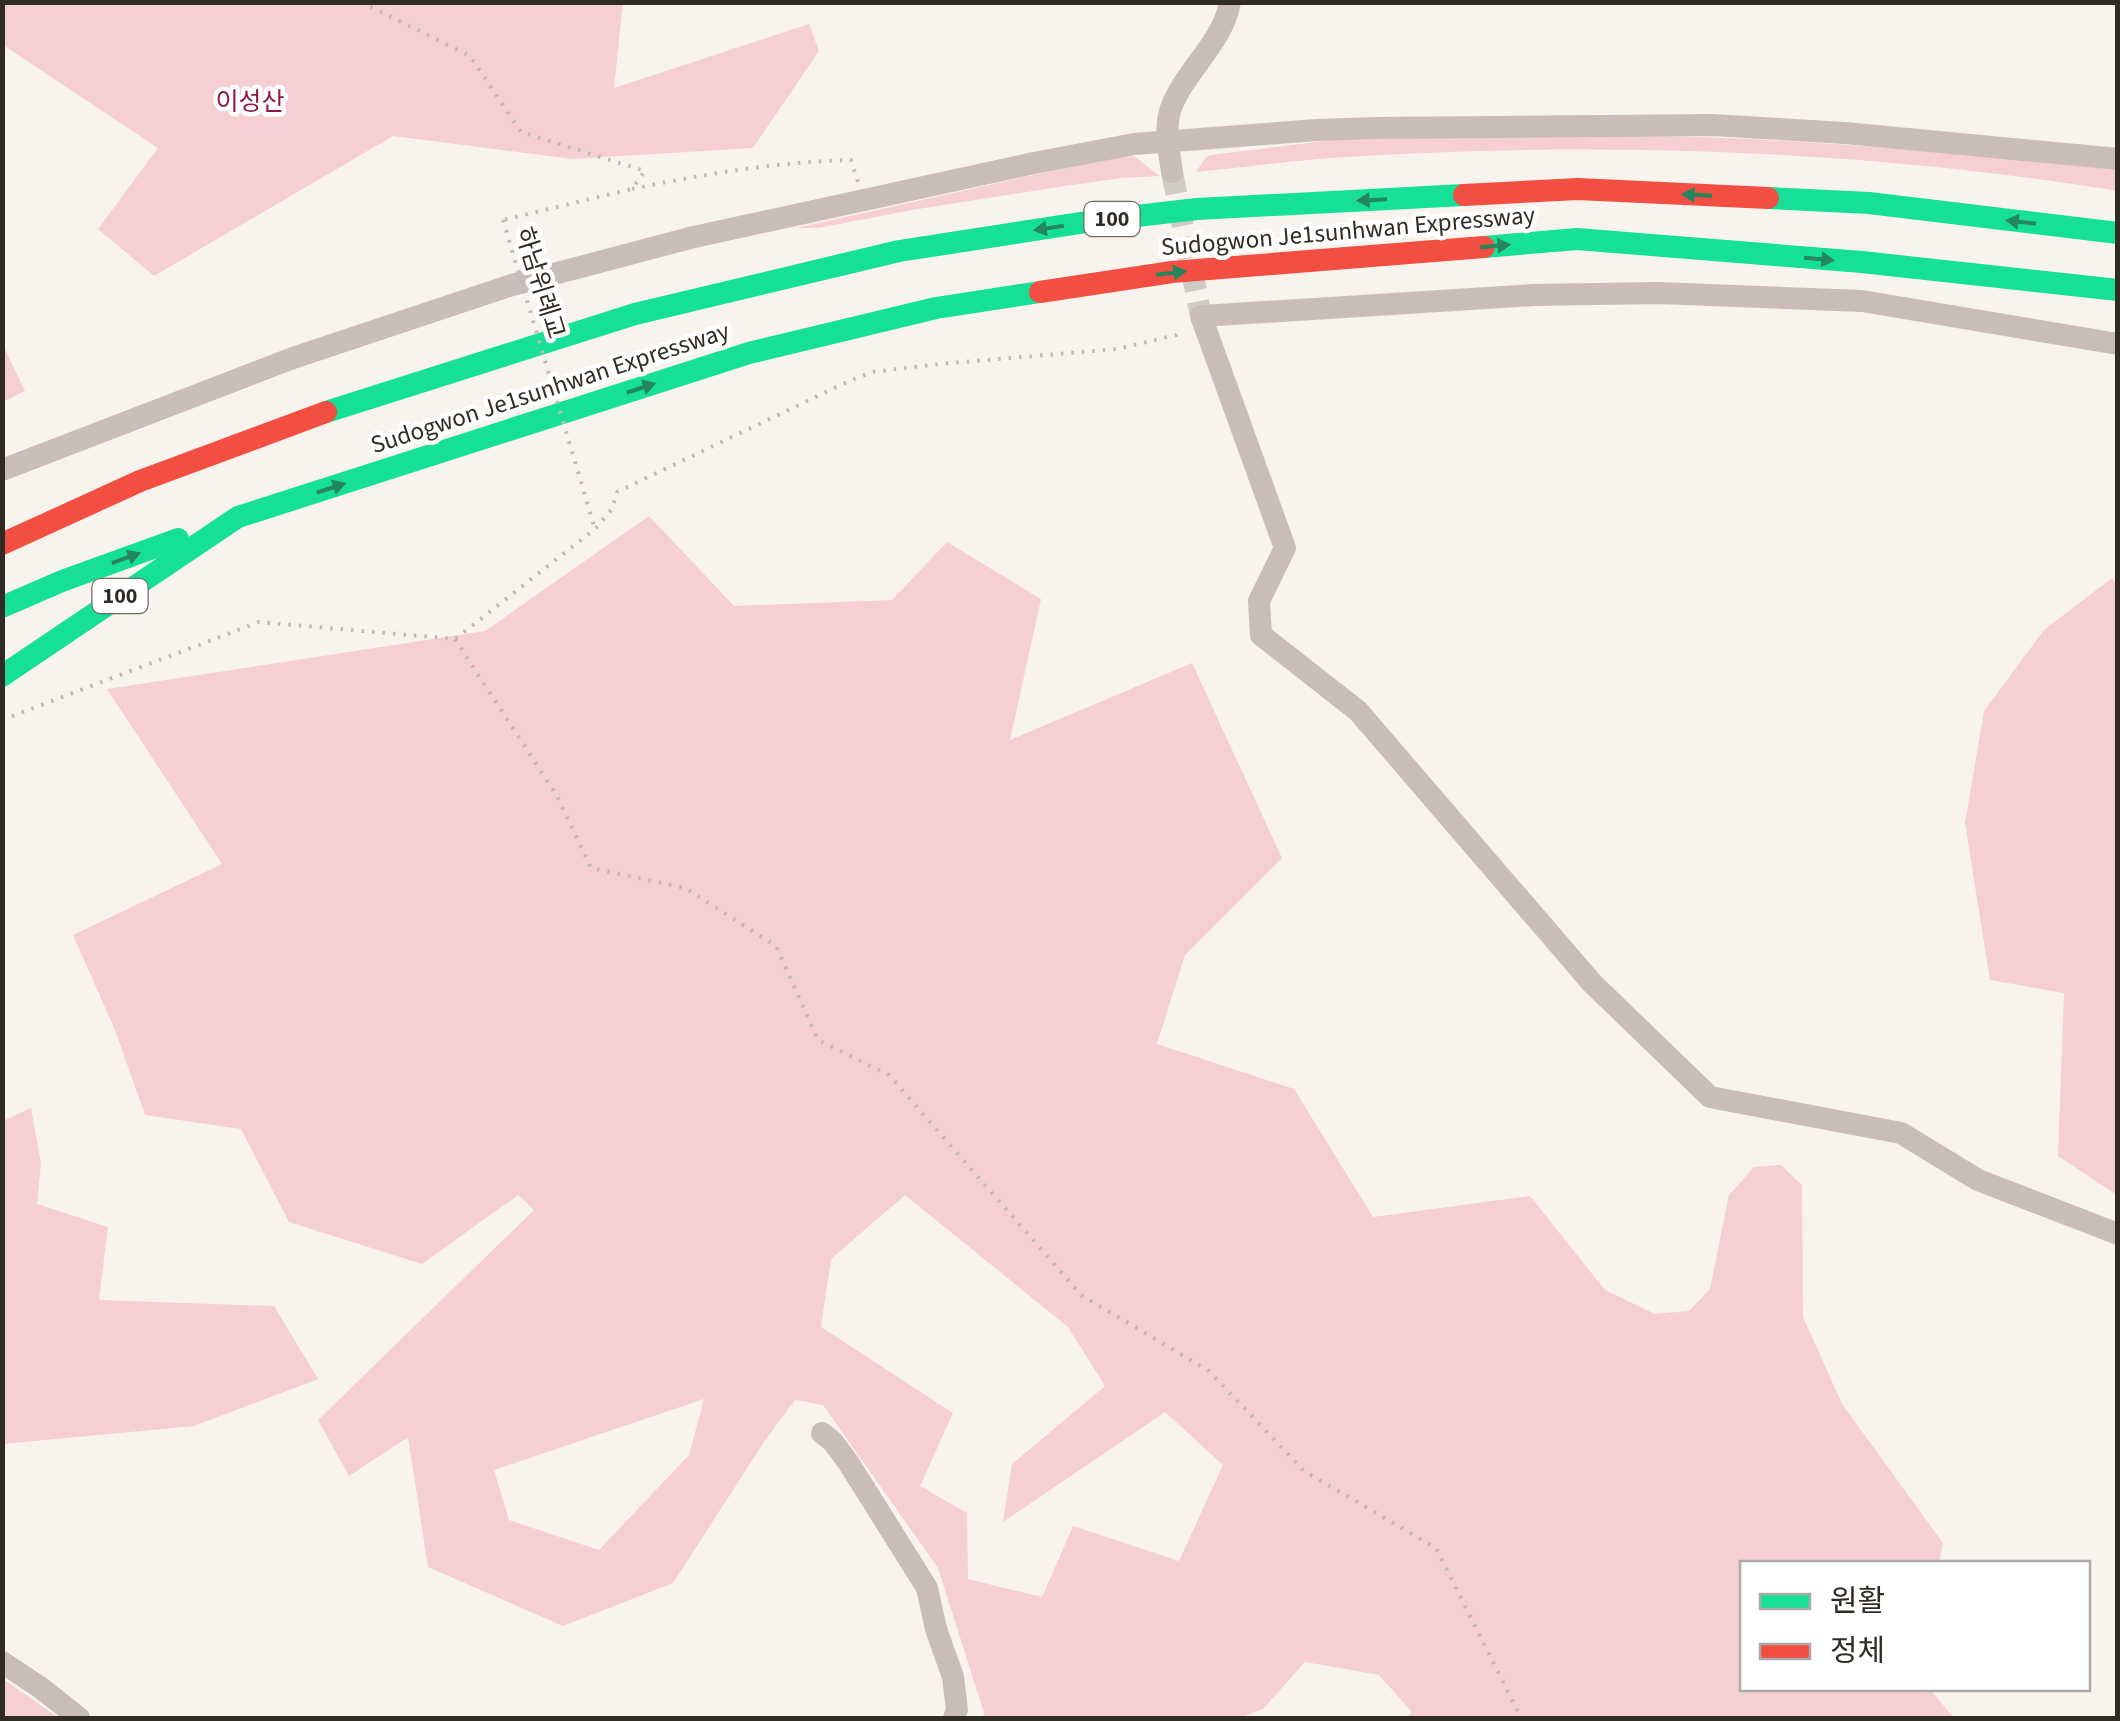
<svg xmlns="http://www.w3.org/2000/svg" width="2120" height="1721" font-family="'Source Sans 3','Noto Sans KR',sans-serif">
  <style>
    .green { fill: #f6cfd3; fill-rule: evenodd }
    .lines { fill: none; stroke-linecap: round; stroke-linejoin: round }
    .street-tunnel { stroke: #d1cbc5; stroke-width: 22; stroke-dasharray: 22 11; stroke-linecap: butt }
    .path { stroke: #c1b8b3; stroke-width: 4; stroke-dasharray: 2.5 8; stroke-linecap: butt }
    .street { stroke: #cabdb7; stroke-width: 22 }
    .fast { stroke: #16e098; stroke-width: 22 }
    .jam { stroke: #f24e42; stroke-width: 22 }
    .path-bridge { stroke: #c1b8b3; stroke-width: 4; stroke-dasharray: 2.5 8; stroke-linecap: butt }
    .oneway { fill: #23865e }
    .labels { text-anchor: middle; dominant-baseline: central; stroke-width: 9; stroke-linejoin: round; paint-order: stroke }
    .shield { fill: #fff; stroke: #6e6b66; stroke-width: 2.5 }
    .shield-label { font-size: 22px; font-weight: bold; fill: #302b25 }
    .park-label { font-size: 25px; fill: #8f1942; stroke: #fff }
    .street-label { font-size: 25px; fill: #302b25; stroke: #fff }
  </style>
  <rect width="100%" height="100%" fill="#f9f3ed"/>
  <g class="green">
    <polygon points="2,3 623,3 614,88 809,24 819,51 753,148 573,159 393,136 154,276 98,229 158,148 3,45"/>
    <path d="M1649,136C1806,138 1961,154 2117,170L2118,191C1865,150 1603,141 1347,157C1297,160 1246,167 1196,172L1206,157L1211,155L1341,139Z"/>
    <polygon points="1134,156 1160,176 1122,178 1065,186 912,210 818,228 796,228 1105,159"/>
    <polygon points="3,345 25,391 3,402 2,402"/>
    <path d="M649,516L734,606L892,600L947,542L1041,599L1010,740L1192,663L1282,858L1185,955L1157,1044L1294,1089L1373,1217L1530,1196L1605,1290L1655,1314L1689,1311L1710,1289L1729,1195L1754,1167L1781,1165L1802,1185L1803,1317L1842,1404L1943,1543L1939,1563L1742,1564V1688L1930,1689L1954,1718H1407L1412,1712L1379,1675L1305,1662L1263,1709L1239,1718H982L984,1713L938,1568L823,1405L795,1400L766,1439L673,1583L563,1626L428,1567L408,1437L349,1476L318,1420L534,1210L518,1195L422,1264L289,1222L241,1129L145,1115L115,1030L73,935L222,864L107,689L485,631ZM905,1195L1068,1327L1105,1386L1012,1464L1003,1522L1165,1412L1223,1465L1179,1561L1073,1526L1042,1597L968,1579L967,1513L920,1486L953,1413L821,1327L831,1259ZM704,1399L689,1455L599,1550L509,1520L494,1470Z"/>
    <polygon points="2112,578 2118,587 2117,1195 2058,1156 2064,993 1990,980 1965,823 1984,711 2044,630"/>
    <polygon points="31,1108 41,1163 37,1204 108,1227 99,1300 274,1306 318,1379 194,1426 3,1444 3,1121"/>
    <polygon points="2,1679 3,1679 59,1718 3,1718"/>
  </g>
  <g class="lines">
    <polyline class="street-tunnel" points="1172,172 1201,316"/>
    <g class="path">
      <polyline points="361,2 470,56 521,132 645,171 632,189 503,220"/>
      <path d="M632,189C704,174 777,162 851,160L858,182"/>
      <polyline points="455,639 557,796 591,868 685,888 776,946 818,1040 889,1075 1081,1295 1209,1371 1304,1471 1436,1548 1521,1718"/>
      <polyline points="2,720 259,622 455,639 595,529 612,509 617,492 847,382 872,372 939,364 1117,349 1176,335 1183,330"/>
    </g>
    <g class="street">
      <path d="M1172,172C1169,152 1164,127 1171,108C1185,70 1223,43 1230,2"/>
      <polyline points="2118,344 1862,301 1658,293 1534,295 1201,316 1285,548 1259,601 1261,635 1358,711 1592,983 1710,1097 1901,1133 1978,1180 2118,1234"/>
      <polyline points="2,470 293,358 512,285 694,237 1034,163 1134,144 1317,130 1375,128 1712,125 1845,133 2118,159"/>
      <polyline points="822,1433 833,1442 848,1462 927,1588 936,1629 953,1677 957,1710 954,1718"/>
      <polyline points="2,1662 41,1688 79,1718"/>
    </g>
    <g class="fast">
      <polyline points="1768,198 1869,203 2118,233"/>
      <polyline points="1484,247 1577,239 1862,262 2118,290"/>
      <polyline points="326,412 635,314 899,251 1093,221 1197,209 1464,195"/>
      <polyline points="2,607 62,581 178,539"/>
      <polyline points="2,676 238,517 749,353 936,308 1040,292"/>
    </g>
    <g class="jam">
      <polyline points="1464,195 1578,189 1768,198"/>
      <polyline points="1040,292 1172,272 1484,247"/>
      <polyline points="2,544 140,481 326,412"/>
    </g>
    <polyline class="path-bridge" points="503,220 595,529"/>
  </g>
  <defs><path id="oneway-solid" d="M-6-.8H1V-3.2L6.5 0L1 3.2V.8H-6Z" transform="scale(2.5)"/></defs>
  <g class="oneway">
    <use href="#oneway-solid" transform="translate(1697 195) rotate(-177)"/>
    <use href="#oneway-solid" transform="translate(1372 200) rotate(177)"/>
    <use href="#oneway-solid" transform="translate(2021 222) rotate(-173)"/>
    <use href="#oneway-solid" transform="translate(1049 228) rotate(171)"/>
    <use href="#oneway-solid" transform="translate(1495 246) rotate(-5)"/>
    <use href="#oneway-solid" transform="translate(1819 259) rotate(5)"/>
    <use href="#oneway-solid" transform="translate(1171 273) rotate(-7)"/>
    <use href="#oneway-solid" transform="translate(641 388) rotate(-18)"/>
    <use href="#oneway-solid" transform="translate(331 488) rotate(-18)"/>
    <use href="#oneway-solid" transform="translate(126 558) rotate(-20)"/>
  </g>
  <g class="labels">
    <g class="shield">
      <rect x="1084.5" y="202" width="55" height="34" rx="8"/>
      <rect x="92.5" y="579" width="55" height="34" rx="8"/>
    </g>
    <g class="shield-label">
      <text x="1112" y="219">100</text>
      <text x="120" y="596">100</text>
    </g>
    <g class="park-label">
      <text x="250" y="102">이성산</text>
    </g>
    <g class="street-label">
      <text transform="translate(1348 231) rotate(-5)">Sudogwon Je1sunhwan Expressway</text>
      <text transform="translate(540 283) rotate(73)">하남위례교</text>
      <text transform="translate(550 388) rotate(-18)">Sudogwon Je1sunhwan Expressway</text>
    </g>
  </g>
  <rect width="2120" height="1721" fill="none" stroke="#302b25" stroke-width="10"/>
  <rect x="1740" y="1561" width="350" height="130" fill="#ffffff" stroke="#acaaa8" stroke-width="2.5"/>
  <rect x="1760" y="1594" width="50" height="15" fill="#16e098" stroke="#acaaa8" stroke-width="2.5"/>
  <text x="1830" y="1611" font-size="30" fill="#302b25">원활</text>
  <rect x="1760" y="1644" width="50" height="15" fill="#f24e42" stroke="#acaaa8" stroke-width="2.5"/>
  <text x="1830" y="1661" font-size="30" fill="#302b25">정체</text>
</svg>
